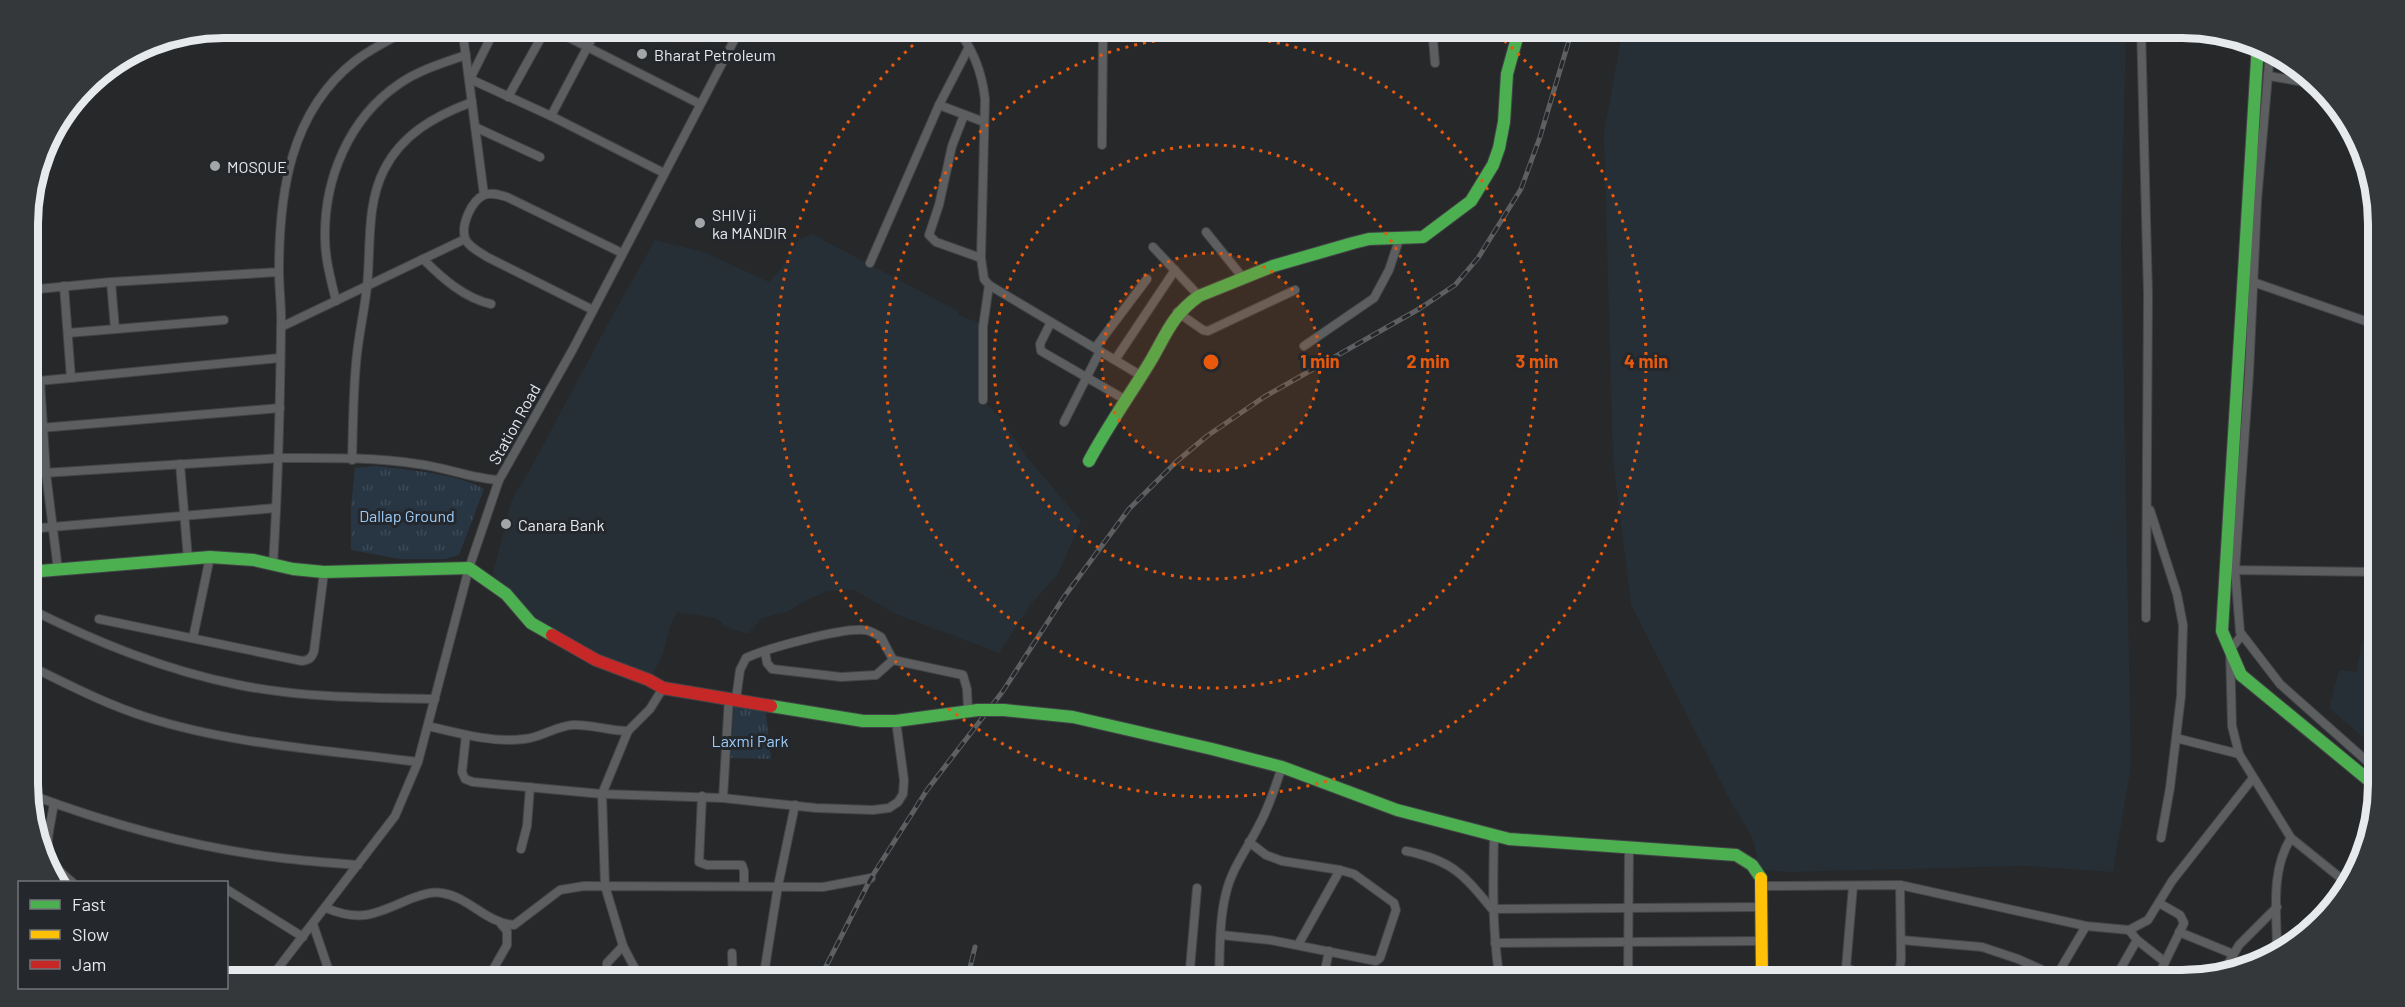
<svg xmlns="http://www.w3.org/2000/svg" width="2405" height="1007" font-family="Barlow,sans-serif">
  <style>
    .built { fill: #272f36 }
    .park { fill: url(#park-tufts) }
    .pitch { fill: #283644 }
    .lines { fill: none; stroke-linecap: round; stroke-linejoin: round }
    .street-casing { stroke: #434447; stroke-width: 10 }
    .fast-casing { stroke: #434447; stroke-width: 14 }
    .slow-casing { stroke: #434447; stroke-width: 14 }
    .jam-casing { stroke: #434447; stroke-width: 14 }
    .street { stroke: #5c5e60; stroke-width: 8 }
    .fast { stroke: #4caf50; stroke-width: 12 }
    .slow { stroke: #ffc107; stroke-width: 12 }
    .jam { stroke: #c62828; stroke-width: 12 }
    .rail-casing { stroke: #5d5f60; stroke-width: 5 }
    .rail { stroke: #24282c; stroke-width: 3; stroke-dasharray: 9; stroke-linecap: butt }
    .fast-bridge-casing { stroke: #434447; stroke-width: 14; stroke-linecap: butt }
    .fast-bridge { stroke: #4caf50; stroke-width: 12 }
    .ring { fill: none; stroke: #e8590c; stroke-width: 3; stroke-dasharray: 3 6 }
    .poi-dot { fill: #a3a6a9; stroke: #24282c; stroke-width: 2 }
    .labels { text-anchor: middle; dominant-baseline: central; stroke-width: 6; stroke-linejoin: round; paint-order: stroke }
    .poi-label { font-size: 16px; fill: #e7eaed; stroke: #24282c; text-anchor: start }
    .street-label { font-size: 16px; fill: #e7eaed; stroke: #24282c }
    .park-label { font-size: 16px; fill: #9ccbf8; stroke: #24282c }
    .rim { fill: none; stroke: #e7eaed; stroke-width: 8 }
    .centre { fill: #e8590c; stroke: #24282c; stroke-width: 3 }
    .ring-label { font-size: 18px; text-anchor: middle; font-weight: bold; fill: #e8590c; stroke: #24282c; stroke-width: 6; stroke-linejoin: round; paint-order: stroke }
  </style>
  <defs>
    <pattern id="park-tufts" width="24" height="20" patternUnits="userSpaceOnUse" patternTransform="scale(1.5)"><rect width="24" height="20" fill="#283644"/><path d="M3 7l-1-3M5 7V3M7 7l1-3M15 17l-1-3M17 17v-4M19 17l1-3" fill="none" stroke="#3d4a56"/></pattern>
  </defs>
  <rect width="100%" height="100%" fill="#26282a"/>
  <g class="built">
    <polygon points="1623,27 2126,27 2121,242 2131,766 2113,872 2025,866 1790,872 1760,870 1752,836 1731,802 1631,605 1613,459 1604,133"/>
    <polygon points="812,234 956,310 961,316 986,325 984,402 999,416 1027,457 1081,521 1058,574 1031,604 999,653 896,614 854,590 827,591 801,603 787,612 762,618 748,634 726,627 716,618 677,612 670,626 662,657 649,680 550,634 492,577 512,499 527,475 609,322 655,240 704,252 769,282 780,270 799,239"/>
    <polygon points="2377,574 2378,750 2329,708 2339,670 2356,672"/>
  </g>
  <g class="park">
    <path d="M374,466C404,469 459,474 484,489L459,555L445,559H400L351,550V507L355,468Z"/>
    <polygon points="734,702 765,706 771,759 731,758"/>
  </g>
  <polygon class="pitch" points="1495,969 1496,980 1422,980 1422,971"/>
  <g class="lines">
    <defs>
      <g id="street">
        <polyline points="462,27 484,195"/>
        <polyline points="496,27 470,79 551,116 664,173"/>
        <polyline points="548,27 700,104"/>
        <path d="M955,27C973,48 982,72 985,99L981,258L984,279L989,285L1140,375"/>
        <polyline points="1432,27 1435,63"/>
        <polyline points="2141,27 2148,294 2146,618"/>
        <polyline points="2270,52 2257,201 2249,374 2235,570 2240,632 2280,684 2378,771"/>
        <polyline points="2269,76 2310,83"/>
        <polyline points="508,97 547,27"/>
        <polyline points="939,105 984,122"/>
        <polyline points="964,115 952,146 939,205 929,235 936,242 981,258"/>
        <polyline points="551,116 598,27"/>
        <polyline points="475,127 540,157"/>
        <polyline points="1102,145 1103,27"/>
        <polyline points="1206,232 1244,279"/>
        <polyline points="1153,247 1199,296"/>
        <path d="M423,259C442,278 464,298 491,304"/>
        <polyline points="870,263 939,105 969,47"/>
        <polyline points="111,282 115,329"/>
        <polyline points="2253,282 2377,325"/>
        <polyline points="64,286 71,378"/>
        <polyline points="28,290 111,282 279,272"/>
        <path d="M336,301C331,280 325,259 325,238C324,179 349,118 399,84C419,70 443,63 466,55"/>
        <path d="M593,310L487,257C480,252 468,247 465,238C461,225 471,201 484,195C491,192 500,195 507,197L622,253"/>
        <polyline points="1177,312 1203,330 1208,331 1295,290"/>
        <polyline points="1051,322 1040,344 1041,351 1124,399"/>
        <polyline points="281,327 465,239"/>
        <polyline points="68,333 224,320"/>
        <polyline points="1304,346 1374,298 1389,270 1399,240"/>
        <polyline points="1095,348 1147,279"/>
        <polyline points="1115,360 1175,270"/>
        <polyline points="40,381 46,473 58,570"/>
        <polyline points="28,382 280,358"/>
        <polyline points="983,400 983,327 989,285"/>
        <polyline points="1064,422 1100,351"/>
        <polyline points="28,429 280,408"/>
        <path d="M352,460C353,428 353,396 356,364C358,338 364,313 367,287C371,249 366,205 384,170C402,134 435,116 472,102"/>
        <polyline points="180,464 188,559"/>
        <path d="M28,474L280,458C325,458 372,457 418,464C445,467 472,479 499,480L573,349L741,27"/>
        <polyline points="2150,510 2177,594 2183,625 2181,696 2170,788 2161,838"/>
        <polyline points="28,529 276,508"/>
        <path d="M273,565C278,487 280,408 281,329C282,310 279,290 279,271C279,193 290,112 355,61C372,48 394,37 414,27"/>
        <polyline points="2229,570 2377,572"/>
        <path d="M28,608C96,642 164,670 239,685C303,698 370,698 435,699"/>
        <path d="M99,619L302,661C309,660 312,658 314,651L324,572"/>
        <polyline points="2242,635 2230,650 2232,726 2239,754 2291,838 2348,884"/>
        <polyline points="193,638 210,557"/>
        <polyline points="765,651 767,663 772,669 841,677 876,675 893,660"/>
        <path d="M28,665C67,684 105,704 146,717C233,745 328,750 418,762"/>
        <path d="M736,699L740,670L746,658C768,648 841,628 864,630C870,630 875,634 881,637L893,660L963,675L967,689L968,711"/>
        <path d="M428,726C458,733 492,743 524,739C541,738 555,726 573,725C591,724 609,731 628,731L650,709L663,688"/>
        <polyline points="628,731 602,794 605,886 623,946 641,980"/>
        <polyline points="466,735 462,772 465,779 473,782 602,794 723,798 816,808 873,810 889,808 898,802 903,794 904,780 896,721"/>
        <polyline points="2176,738 2239,754"/>
        <path d="M29,794C109,824 195,848 281,858C306,861 332,863 358,865"/>
        <polyline points="702,796 699,862 707,865 742,865 744,871 744,885"/>
        <polyline points="723,798 729,698"/>
        <path d="M54,803C48,842 38,855 72,882"/>
        <path d="M1494,836C1493,883 1492,927 1499,974L1509,980"/>
        <polyline points="521,849 527,826 530,787"/>
        <path d="M1406,851C1452,860 1464,875 1492,909L1763,907"/>
        <polyline points="1763,886 1900,885 2086,926 2129,930 2148,920 2172,881 2253,778"/>
        <polyline points="1853,886 1846,968 1877,980"/>
        <polyline points="226,889 303,937"/>
        <polyline points="2159,903 2180,915 2184,923 2165,962"/>
        <path d="M326,908C362,923 377,913 410,899C421,895 431,891 442,893C469,897 486,923 514,925L560,890L584,886L823,887L871,878"/>
        <polyline points="313,924 332,980"/>
        <polyline points="2179,932 2233,954"/>
        <polyline points="1221,935 1270,940 1376,961 1380,958 1396,910 1394,903 1354,874 1340,870 1282,861 1266,855 1249,842"/>
        <polyline points="1901,940 1982,947 2018,959 2056,976"/>
        <polyline points="2137,940 2165,962 2156,980"/>
        <polyline points="1495,943 1763,941"/>
        <polyline points="1298,945 1340,870"/>
        <path d="M2277,951C2277,914 2270,871 2291,838"/>
        <polyline points="732,953 733,980"/>
        <polyline points="2225,969 2239,945 2277,907"/>
        <polyline points="1980,979 1982,980"/>
        <polyline points="269,980 395,816 418,762 469,568 499,480"/>
        <polyline points="319,980 328,969"/>
        <polyline points="487,980 507,945 507,931 501,924"/>
        <polyline points="606,980 607,963 623,946"/>
        <polyline points="763,980 778,886 795,805"/>
        <polyline points="1189,980 1197,888"/>
        <path d="M1219,980C1220,951 1219,921 1226,893C1232,868 1247,849 1258,827C1269,808 1275,787 1282,767"/>
        <polyline points="1323,980 1329,951"/>
        <polyline points="1628,980 1629,846"/>
        <polyline points="1898,980 1901,960 1900,885"/>
        <polyline points="2054,980 2086,926"/>
        <polyline points="2114,980 2137,940 2129,930"/>
      </g>
      <g id="fast">
        <polyline points="2258,43 2222,631 2241,675 2377,787"/>
        <path d="M1089,461C1107,427 1130,395 1150,362C1166,335 1172,315 1199,296L1273,266L1353,243L1369,239L1423,237L1471,201L1493,165L1499,148L1504,122L1507,74L1520,27"/>
        <polyline points="28,572 210,557 254,560 293,569 324,572 469,568 506,594 531,623 552,635"/>
        <polyline points="771,706 863,721 896,721 978,710"/>
        <polyline points="1004,710 1073,717 1212,749 1282,767 1397,810 1509,839 1736,855 1752,865 1761,878"/>
      </g>
      <polyline id="slow" points="1761,878 1762,980"/>
      <polyline id="jam" points="552,635 596,660 649,680 663,688 771,706"/>
    </defs>
    <use href="#street" class="street-casing"/>
    <use href="#fast" class="fast-casing"/>
    <use href="#slow" class="slow-casing"/>
    <use href="#jam" class="jam-casing"/>
    <use href="#street" class="street"/>
    <use href="#fast" class="fast"/>
    <use href="#slow" class="slow"/>
    <use href="#jam" class="jam"/>
    <defs>
      <g id="rail">
        <polyline points="819,980 871,878 927,790 1003,691 1064,597 1129,509 1176,462 1207,436 1264,397 1419,309 1455,285 1478,258 1521,189 1540,137 1573,27"/>
        <polyline points="967,980 975,947"/>
      </g>
    </defs>
    <use href="#rail" class="rail-casing"/>
    <use href="#rail" class="rail"/>
    <defs>
      <polyline id="fast-bridge" points="978,710 1004,710"/>
    </defs>
    <use href="#fast-bridge" class="fast-bridge-casing"/>
    <use href="#fast-bridge" class="fast-bridge"/>
  </g>
  <circle cx="1211" cy="362" r="109" fill="#e8590c" fill-opacity=".12"/>
  <g class="ring">
    <circle cx="1211" cy="362" r="109"/>
    <circle cx="1211" cy="362" r="217"/>
    <circle cx="1211" cy="362" r="326"/>
    <path d="M1491 29A435 435 0 1 1 931 29"/>
  </g>
  <g class="poi-dot">
    <circle cx="642" cy="54" r="6"/>
    <circle cx="215" cy="166" r="6"/>
    <circle cx="700" cy="223" r="6"/>
    <circle cx="506" cy="524" r="6"/>
  </g>
  <g class="labels">
    <g class="poi-label">
      <text x="654" y="54">Bharat Petroleum</text>
      <text x="227" y="166">MOSQUE</text>
      <text x="712" y="214">SHIV ji<tspan x="712" dy="18">ka MANDIR</tspan></text>
      <text x="518" y="524">Canara Bank</text>
    </g>
    <g class="street-label">
      <text transform="translate(514 424) rotate(-61)">Station Road</text>
    </g>
    <g class="park-label">
      <text x="407" y="515">Dallap Ground</text>
      <text x="750" y="740">Laxmi Park</text>
    </g>
  </g>
  <path d="M0 0H2405V1007H0ZM224 38H2182A186 186 0 0 1 2368 224V784A186 186 0 0 1 2182 970H224A186 186 0 0 1 38 784V224A186 186 0 0 1 224 38Z" fill="#34383b" fill-rule="evenodd"/>
  <path class="rim" d="M224 38H2182A186 186 0 0 1 2368 224V784A186 186 0 0 1 2182 970H224A186 186 0 0 1 38 784V224A186 186 0 0 1 224 38Z"/>
  <circle cx="1211" cy="362" r="9" class="centre"/>
  <g class="ring-label">
    <text x="1320" y="368">1 min</text>
    <text x="1428" y="368">2 min</text>
    <text x="1537" y="368">3 min</text>
    <text x="1646" y="368">4 min</text>
  </g>
  <rect x="18" y="881" width="210" height="108" fill="#24282c" stroke="#727679" stroke-width="1.5"/>
  <rect x="30" y="900" width="30" height="9" fill="#4caf50" stroke="#727679" stroke-width="1.5"/>
  <text x="72" y="911" font-size="18" fill="#e7eaed">Fast</text>
  <rect x="30" y="930" width="30" height="9" fill="#ffc107" stroke="#727679" stroke-width="1.5"/>
  <text x="72" y="941" font-size="18" fill="#e7eaed">Slow</text>
  <rect x="30" y="960" width="30" height="9" fill="#c62828" stroke="#727679" stroke-width="1.5"/>
  <text x="72" y="971" font-size="18" fill="#e7eaed">Jam</text>
</svg>
